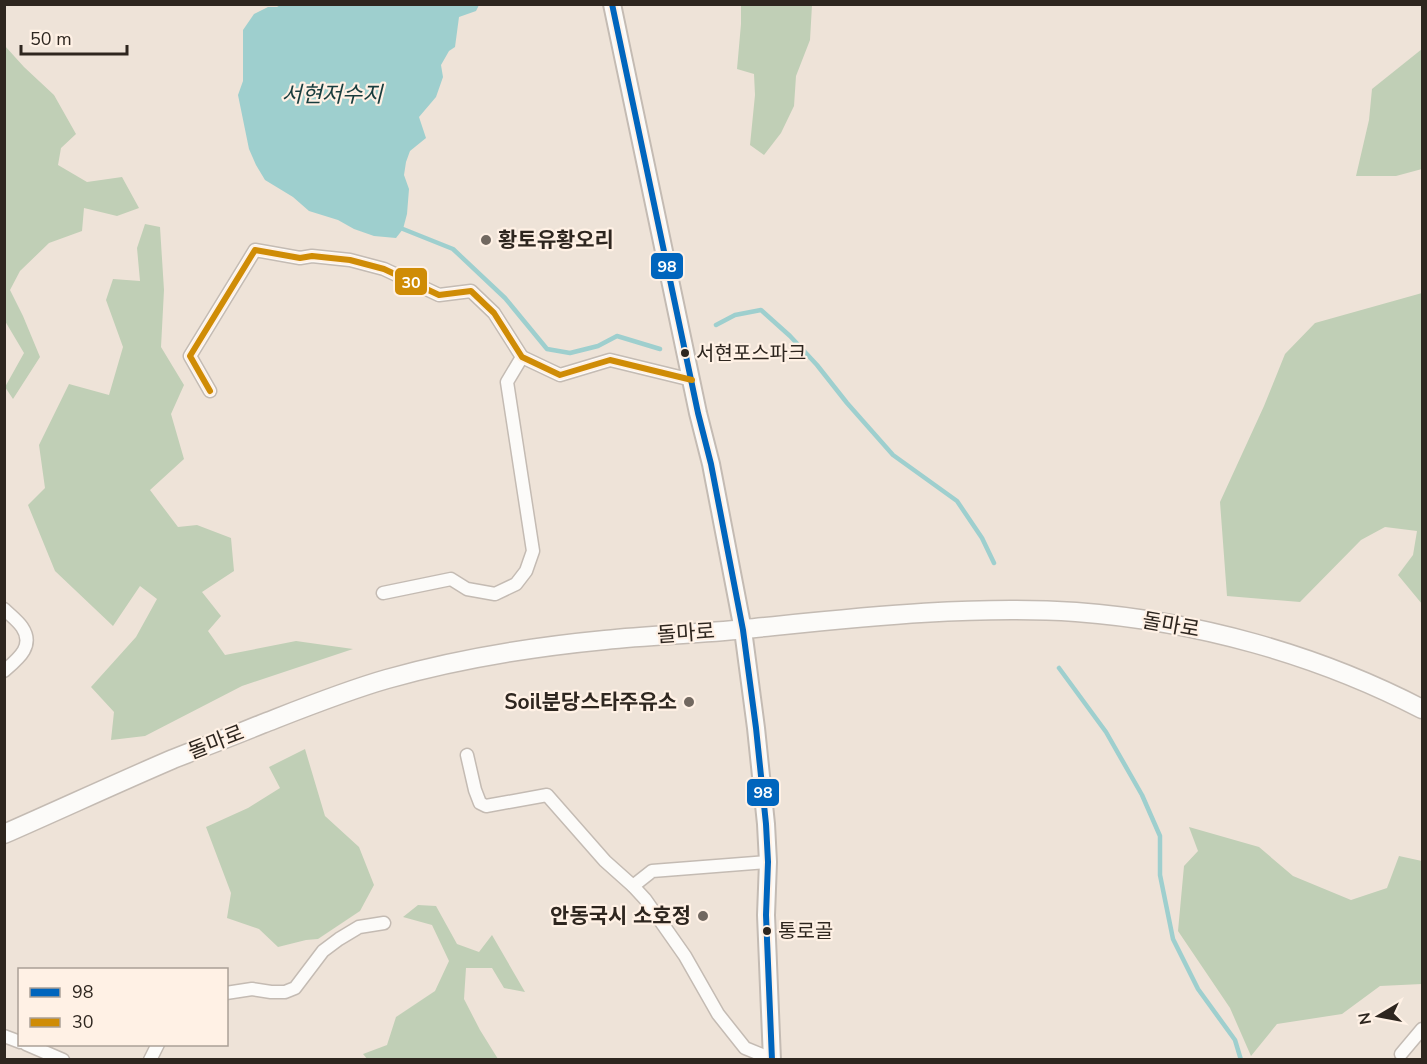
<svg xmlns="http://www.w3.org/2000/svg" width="1427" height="1064" font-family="'Nunito Sans','Noto Sans KR',sans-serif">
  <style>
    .green { fill: #c0cfb6 }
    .water { fill: #9ecfce }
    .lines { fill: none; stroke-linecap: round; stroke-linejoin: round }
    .stream { stroke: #9ecfce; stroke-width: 4.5 }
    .street-casing { stroke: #c4bbb3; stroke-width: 15 }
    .secondary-casing { stroke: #c4bbb3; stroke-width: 20 }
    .primary-casing { stroke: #c4bbb3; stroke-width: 21 }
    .street { stroke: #fcfbf9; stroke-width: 12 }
    .secondary { stroke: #fcfbf9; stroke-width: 16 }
    .primary { stroke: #fcfbf9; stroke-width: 18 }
    .bus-1-casing { stroke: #fff1e5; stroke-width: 10 }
    .bus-2-casing { stroke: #fff1e5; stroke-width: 10 }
    .bus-1 { stroke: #0065bd; stroke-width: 6 }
    .bus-2 { stroke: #cf8c06; stroke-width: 6 }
    .poi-dot { fill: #716860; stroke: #fff1e5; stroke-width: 2 }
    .bus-dot { fill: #2e261f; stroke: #fff1e5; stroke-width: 2 }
    .labels { text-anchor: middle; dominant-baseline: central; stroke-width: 4.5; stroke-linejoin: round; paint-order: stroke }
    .bus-label { font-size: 20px; fill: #2e261f; stroke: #fff1e5; text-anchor: start }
    .poi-label { font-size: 21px; font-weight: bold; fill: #2e261f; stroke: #fff1e5; text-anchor: end }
    .street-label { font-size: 21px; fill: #2e261f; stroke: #fff1e5 }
    .water-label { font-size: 22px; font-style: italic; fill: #173c3d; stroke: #fff1e5 }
    .line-badge { stroke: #fff1e5; stroke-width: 2 }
    .badge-label { font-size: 16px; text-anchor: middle; font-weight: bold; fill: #fff }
  </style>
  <rect width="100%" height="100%" fill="#eee3d8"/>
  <g class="green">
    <polygon points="741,5 812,5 810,40 796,76 794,106 781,133 764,155 750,145 755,95 754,74 737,69 741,24"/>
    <polygon points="5,46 24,67 54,95 76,134 61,148 58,165 87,182 122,177 139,208 117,216 84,208 82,231 49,243 20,271 10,290 23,316 40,357 13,399 5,387 24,353 5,321"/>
    <polygon points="1422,49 1422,169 1396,176 1356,176 1369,120 1372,89"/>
    <polygon points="145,224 160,227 164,290 161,347 184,385 171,414 184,459 150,490 178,527 197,525 231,538 234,571 202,592 221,616 208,631 225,655 296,641 353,649 242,686 145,736 111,740 114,712 91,687 136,637 157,599 140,586 113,626 55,571 28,505 45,488 39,445 69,384 109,395 123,347 106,300 113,279 140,281 137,248"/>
    <polygon points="1422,293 1422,604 1398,575 1413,555 1417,531 1385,527 1361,540 1300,602 1227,596 1220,502 1264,406 1285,354 1315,323"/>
    <polygon points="305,749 325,816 359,847 374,885 360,911 318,939 306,940 278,947 259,929 227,918 231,893 206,827 248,808 280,788 269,767"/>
    <polygon points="1189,827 1259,847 1293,876 1351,900 1387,888 1399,856 1422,861 1422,984 1380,986 1342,1014 1277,1024 1251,1056 1230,1008 1178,931 1184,866 1198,851"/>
    <polygon points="418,905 436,906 457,944 479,952 492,935 525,992 504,988 492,968 466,968 464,999 480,1030 498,1059 368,1060 363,1054 387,1045 396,1017 435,991 449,961 432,925 403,917"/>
  </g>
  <polygon class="water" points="282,4 479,5 476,11 459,17 455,47 449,51 441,65 443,77 436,97 419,117 426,138 410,151 406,162 404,175 409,189 407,214 403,229 396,238 374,236 354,229 338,220 309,211 293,197 265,180 256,165 249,149 238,95 243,81 243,30 254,14 268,7 277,7"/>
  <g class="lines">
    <g class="stream">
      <polyline points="403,229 453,249 505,298 547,349 570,353 598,346 617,336 660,349"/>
      <polyline points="716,325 735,315 761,310 790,336 817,365 847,403 893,455 957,501 982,538 994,563"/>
      <polyline points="1059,668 1106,732 1142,795 1160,836 1160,875 1173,939 1198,989 1235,1040 1241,1060"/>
    </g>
    <defs>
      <g id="street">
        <polyline points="210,391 190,356 255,250 300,258 312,256 350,260 384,269 439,295 471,291 494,313 522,357 560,375 610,360 692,380"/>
        <polyline points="383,593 451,579 467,589 495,594 516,584 526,571 533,551 507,382 522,357"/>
        <path d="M4,609C10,615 17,620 22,627C35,646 18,659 4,671"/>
        <polyline points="467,755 475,790 480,803 486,806 547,795 605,861 633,886 645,899 685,956 718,1014 745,1048 772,1059"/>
        <polyline points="633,886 652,871 768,862"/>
        <polyline points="226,993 252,989 271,992 285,992 295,988 323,951 339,939 359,927 384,923"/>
        <polyline points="4,1036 20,1042"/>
        <polyline points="26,1044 63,1060"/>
        <polyline points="1401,1054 1422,1029"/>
        <polyline points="150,1060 158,1044"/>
      </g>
      <polyline id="secondary" points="612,4 698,413 711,464 743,630 756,728 766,824 768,862 766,915 772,1060"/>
      <path id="primary" d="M4,834C61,809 117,783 173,759C203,747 233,736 262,724C303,708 345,691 387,679C458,659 532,647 605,640C652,635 698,634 745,629C855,618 966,605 1076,612C1196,621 1316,654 1422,709"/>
    </defs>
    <use href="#street" class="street-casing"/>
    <use href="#secondary" class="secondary-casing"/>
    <use href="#primary" class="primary-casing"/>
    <use href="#street" class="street"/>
    <use href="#secondary" class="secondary"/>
    <use href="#primary" class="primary"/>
    <defs>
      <polyline id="bus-1" points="612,4 698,413 711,464 743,630 756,728 766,824 768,862 766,915 772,1060"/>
      <polyline id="bus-2" points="210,391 190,356 255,250 300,258 312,256 350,260 384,269 439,295 471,291 494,313 522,357 560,375 610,360 692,380"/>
    </defs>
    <use href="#bus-1" class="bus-1-casing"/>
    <use href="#bus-2" class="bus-2-casing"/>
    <use href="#bus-1" class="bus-1"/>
    <use href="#bus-2" class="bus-2"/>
  </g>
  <g class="poi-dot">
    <circle cx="486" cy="240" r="6"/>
    <circle cx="689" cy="702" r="6"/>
    <circle cx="703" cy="916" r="6"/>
  </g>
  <g class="bus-dot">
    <circle cx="685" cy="353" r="5"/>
    <circle cx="767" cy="931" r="5"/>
  </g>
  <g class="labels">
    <g class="bus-label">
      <text x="696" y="353">서현포스파크</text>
      <text x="778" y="931">통로골</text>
    </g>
    <g class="poi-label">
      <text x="498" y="240" text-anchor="start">황토유황오리</text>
      <text x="677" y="702">Soil분당스타주유소</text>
      <text x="691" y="916">안동국시 소호정</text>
    </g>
    <g class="street-label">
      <text transform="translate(1171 625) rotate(10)">돌마로</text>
      <text transform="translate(686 633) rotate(-4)">돌마로</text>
      <text transform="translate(216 742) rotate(-21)">돌마로</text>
    </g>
    <g class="water-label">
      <text x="332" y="95">서현저수지</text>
    </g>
  </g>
  <g class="line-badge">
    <rect x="650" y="252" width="34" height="28" rx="6" fill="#0065bd"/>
    <rect x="394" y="267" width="34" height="29" rx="6" fill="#cf8c06"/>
    <rect x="746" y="778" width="34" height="29" rx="6" fill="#0065bd"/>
  </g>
  <g class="badge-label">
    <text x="667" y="272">98</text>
    <text x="411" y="288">30</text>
    <text x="763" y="798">98</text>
  </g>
  <rect width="1427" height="1064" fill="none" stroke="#2e261f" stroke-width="12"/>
  <rect x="18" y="968" width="210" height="78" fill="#fff1e5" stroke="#aba096" stroke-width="1.5"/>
  <rect x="30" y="988" width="30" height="9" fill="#0065bd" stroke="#aba096" stroke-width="1.5"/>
  <text x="72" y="998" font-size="18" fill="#2e261f">98</text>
  <rect x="30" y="1018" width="30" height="9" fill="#cf8c06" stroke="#aba096" stroke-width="1.5"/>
  <text x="72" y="1028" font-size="18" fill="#2e261f">30</text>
  <g transform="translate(1379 1016) rotate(260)" stroke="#fff1e5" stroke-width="4.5" paint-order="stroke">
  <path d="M0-4.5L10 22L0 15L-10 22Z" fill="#2e261f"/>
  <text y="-9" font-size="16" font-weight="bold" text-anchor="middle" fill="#2e261f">N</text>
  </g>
  <path d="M21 45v9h106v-9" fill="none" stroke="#2e261f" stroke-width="3"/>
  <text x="30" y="45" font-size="18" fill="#2e261f" stroke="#fff1e5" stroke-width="4.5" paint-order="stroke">50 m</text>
</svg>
